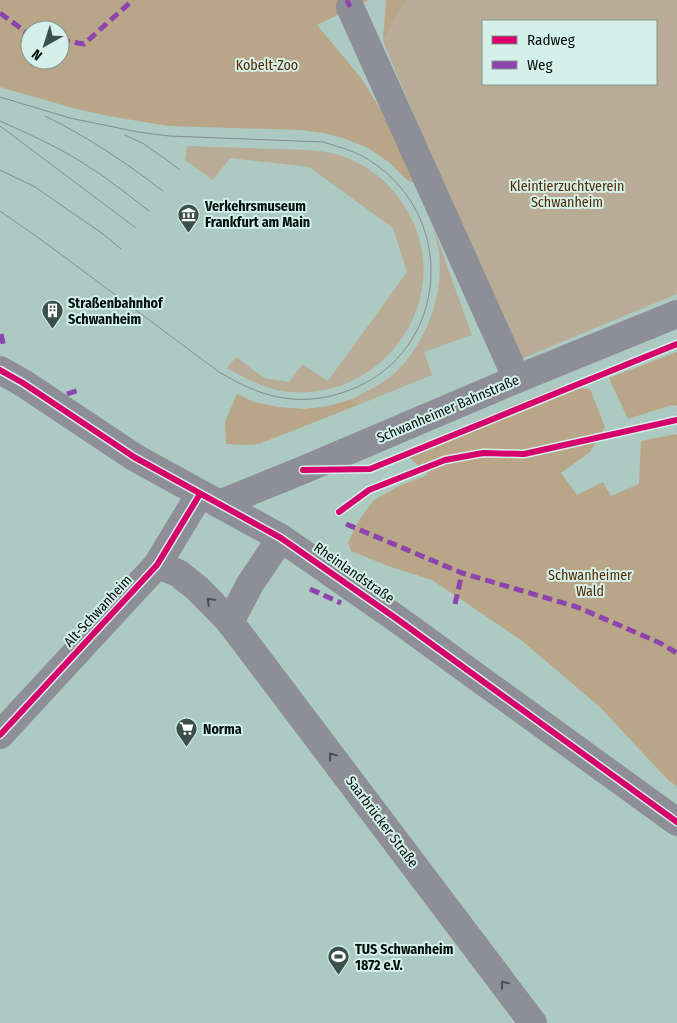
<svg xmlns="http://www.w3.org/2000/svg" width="677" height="1023" font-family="'Fira Sans Condensed',sans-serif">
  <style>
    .green { fill: #b9ac96; fill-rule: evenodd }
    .forest { fill: #b9a588; fill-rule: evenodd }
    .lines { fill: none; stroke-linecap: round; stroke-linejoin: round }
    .minor { stroke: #8d8e97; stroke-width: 28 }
    .tram { stroke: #838e90; stroke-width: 1 }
    .quiet { stroke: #8e44ad; stroke-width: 5; stroke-dasharray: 10 5; stroke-linecap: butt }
    .cycleway-casing { stroke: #d5f0e9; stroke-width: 9 }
    .cycleway { stroke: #d6006c; stroke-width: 6 }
    .oneway { stroke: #464e51 }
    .labels { text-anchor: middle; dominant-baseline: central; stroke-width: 4; stroke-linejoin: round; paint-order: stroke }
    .park-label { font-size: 14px; fill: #522903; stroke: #d5f0e9 }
    .poi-label { font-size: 14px; font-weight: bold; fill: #000f0b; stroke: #d5f0e9; text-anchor: start }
    .street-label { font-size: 14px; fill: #000f0b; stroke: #d5f0e9 }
  </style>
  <rect width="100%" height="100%" fill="#acc9c2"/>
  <g class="green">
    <path d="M406,0H677V294L516,361L383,41ZM483,21H656V84H483Z"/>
    <path d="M187,146C217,147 248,148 278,149C300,150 324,149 345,157C370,167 389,182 403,204C460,288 391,400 290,392C267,390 247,379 227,368L236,357L264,378L289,382L302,365H304L328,381L407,272L393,228L309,167L230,158L213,180L185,160Z"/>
    <path d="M433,227L472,335L424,352L432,375L358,405L352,399C367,391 382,384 395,373C426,343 444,296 439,253C438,244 435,235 433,227Z"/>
  </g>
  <g class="forest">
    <path d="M0,0H369L317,25L361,78L386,118L419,185L407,180L390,163L368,148L346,139L324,133L300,130L169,126L108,116L73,108L0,87ZM30,30H60V60H30Z"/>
    <polygon points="386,0 406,0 383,41"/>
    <polygon points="677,352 677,406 672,405 628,419 609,378"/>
    <polygon points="561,386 590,389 605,427 590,452 561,473 577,495 603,482 611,496 639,484 641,441 677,434 677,786 668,780 600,707 521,640 432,580 391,567 351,551 348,543 359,520 374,500 399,486 428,475 403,451"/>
    <polygon points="237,394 254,402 278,407 304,409 329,406 352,399 358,405 259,444 242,445 226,444 225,422"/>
  </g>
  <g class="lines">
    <g class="minor">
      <polyline points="350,7 517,379"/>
      <polyline points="0,370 23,383 134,457 281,538 397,619 677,822"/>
      <polyline points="219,504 303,470 517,379 677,314"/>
      <polyline points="157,565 178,573 198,589 230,622 533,1023"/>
      <polyline points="230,622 250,584 281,538"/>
      <polyline points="0,735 157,565 200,494"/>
    </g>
    <g class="tram">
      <path d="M0,97L70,118L138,132L169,136L323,142C339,147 355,151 369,160C464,220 447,363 338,394C319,400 298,401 278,397C257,393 238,383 219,372L43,241L0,211"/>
      <path d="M45,116C88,137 125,162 163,191"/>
      <path d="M0,121C20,130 40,139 59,149C91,166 120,188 149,211"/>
      <polyline points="0,126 136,228"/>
      <polyline points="125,135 144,144 179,169"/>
      <polyline points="0,170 35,187 103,234 121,249"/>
    </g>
    <g class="quiet">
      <polyline points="347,0 350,7"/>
      <polyline points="0,13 30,35"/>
      <polyline points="60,40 84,44 133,0"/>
      <polyline points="1,334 4,348"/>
      <polyline points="67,394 79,390"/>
      <polyline points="346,524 462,573 577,607 660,643 677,653"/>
      <polyline points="310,589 341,603"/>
      <polyline points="455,604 462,573"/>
    </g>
    <defs>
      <g id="cycleway">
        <polyline points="0,370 23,383 134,457 281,538 397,619 677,822"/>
        <polyline points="303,470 370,469 677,344"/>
        <polyline points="339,512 369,490 445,460 483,453 524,454 677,420"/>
        <polyline points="0,735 157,565 200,494"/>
      </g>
    </defs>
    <use href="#cycleway" class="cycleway-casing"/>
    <use href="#cycleway" class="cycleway"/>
  </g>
  <defs><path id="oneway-chevron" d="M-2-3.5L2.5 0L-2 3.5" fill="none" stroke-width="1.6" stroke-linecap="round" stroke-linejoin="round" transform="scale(1.25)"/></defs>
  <g class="oneway">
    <use href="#oneway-chevron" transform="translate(210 601) rotate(-135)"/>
    <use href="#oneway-chevron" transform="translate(332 756) rotate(-127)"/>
    <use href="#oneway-chevron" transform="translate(504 984) rotate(-127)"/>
  </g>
  <defs>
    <symbol id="museum-pin" viewBox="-11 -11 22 30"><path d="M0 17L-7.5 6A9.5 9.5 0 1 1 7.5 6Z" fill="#3c504b" stroke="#d5f0e9"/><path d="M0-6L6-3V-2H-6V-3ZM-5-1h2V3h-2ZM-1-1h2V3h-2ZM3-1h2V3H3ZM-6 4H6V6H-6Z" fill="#fff"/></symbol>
    <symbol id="building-pin" viewBox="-11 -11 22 30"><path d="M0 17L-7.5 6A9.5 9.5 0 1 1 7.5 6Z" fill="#3c504b" stroke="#d5f0e9"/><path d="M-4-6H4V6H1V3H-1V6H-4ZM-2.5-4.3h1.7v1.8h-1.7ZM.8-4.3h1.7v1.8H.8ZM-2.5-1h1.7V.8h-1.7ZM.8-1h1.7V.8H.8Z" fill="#fff"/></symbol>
    <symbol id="supermarket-pin" viewBox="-11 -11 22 30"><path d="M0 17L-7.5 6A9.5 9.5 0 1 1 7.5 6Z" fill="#3c504b" stroke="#d5f0e9"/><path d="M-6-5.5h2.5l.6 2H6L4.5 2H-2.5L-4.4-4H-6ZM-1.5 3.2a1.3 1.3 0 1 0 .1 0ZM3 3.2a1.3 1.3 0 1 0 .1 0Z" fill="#fff"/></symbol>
    <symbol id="stadium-pin" viewBox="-11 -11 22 30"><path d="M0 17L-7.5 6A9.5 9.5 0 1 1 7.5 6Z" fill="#3c504b" stroke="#d5f0e9"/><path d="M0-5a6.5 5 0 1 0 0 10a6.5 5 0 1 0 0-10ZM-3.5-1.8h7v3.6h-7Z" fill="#fff"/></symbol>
  </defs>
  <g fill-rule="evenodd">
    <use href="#museum-pin" x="176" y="202" width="25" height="34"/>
    <use href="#building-pin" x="40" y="298" width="25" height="34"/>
    <use href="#supermarket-pin" x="174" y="716" width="25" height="34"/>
    <use href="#stadium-pin" x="326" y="944" width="25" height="34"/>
  </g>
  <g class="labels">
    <g class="park-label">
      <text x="267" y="65">Kobelt-Zoo</text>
      <text x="567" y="186">Kleintierzuchtverein<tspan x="567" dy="16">Schwanheim</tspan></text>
      <text x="590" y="575">Schwanheimer<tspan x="590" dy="16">Wald</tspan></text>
    </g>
    <g class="poi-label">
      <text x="205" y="206">Verkehrsmuseum<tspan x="205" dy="16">Frankfurt am Main</tspan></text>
      <text x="68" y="303">Straßenbahnhof<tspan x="68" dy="16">Schwanheim</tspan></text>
      <text x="203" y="729">Norma</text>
      <text x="355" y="949">TUS Schwanheim<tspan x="355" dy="16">1872 e.V.</tspan></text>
    </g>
    <g class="street-label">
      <text transform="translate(448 409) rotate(-23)">Schwanheimer Bahnstraße</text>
      <text transform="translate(354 573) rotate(35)">Rheinlandstraße</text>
      <text transform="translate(98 611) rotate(-47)">Alt-Schwanheim</text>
      <text transform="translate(382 822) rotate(53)">Saarbrücker Straße</text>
    </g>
  </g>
  <rect x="482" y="20" width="175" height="65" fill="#d5f0e9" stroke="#809690"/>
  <rect x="492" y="36" width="25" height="8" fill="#d6006c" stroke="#809690"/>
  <text x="527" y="45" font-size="15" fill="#000f0b">Radweg</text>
  <rect x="492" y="61" width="25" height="8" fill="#8e44ad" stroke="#809690"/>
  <text x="527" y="70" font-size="15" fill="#000f0b">Weg</text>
  <g transform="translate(45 45) rotate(219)"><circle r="24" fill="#d5f0e9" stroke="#809690"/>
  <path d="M0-4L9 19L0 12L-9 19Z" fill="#3c504b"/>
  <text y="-8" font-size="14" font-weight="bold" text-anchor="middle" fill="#000f0b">N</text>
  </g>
</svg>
